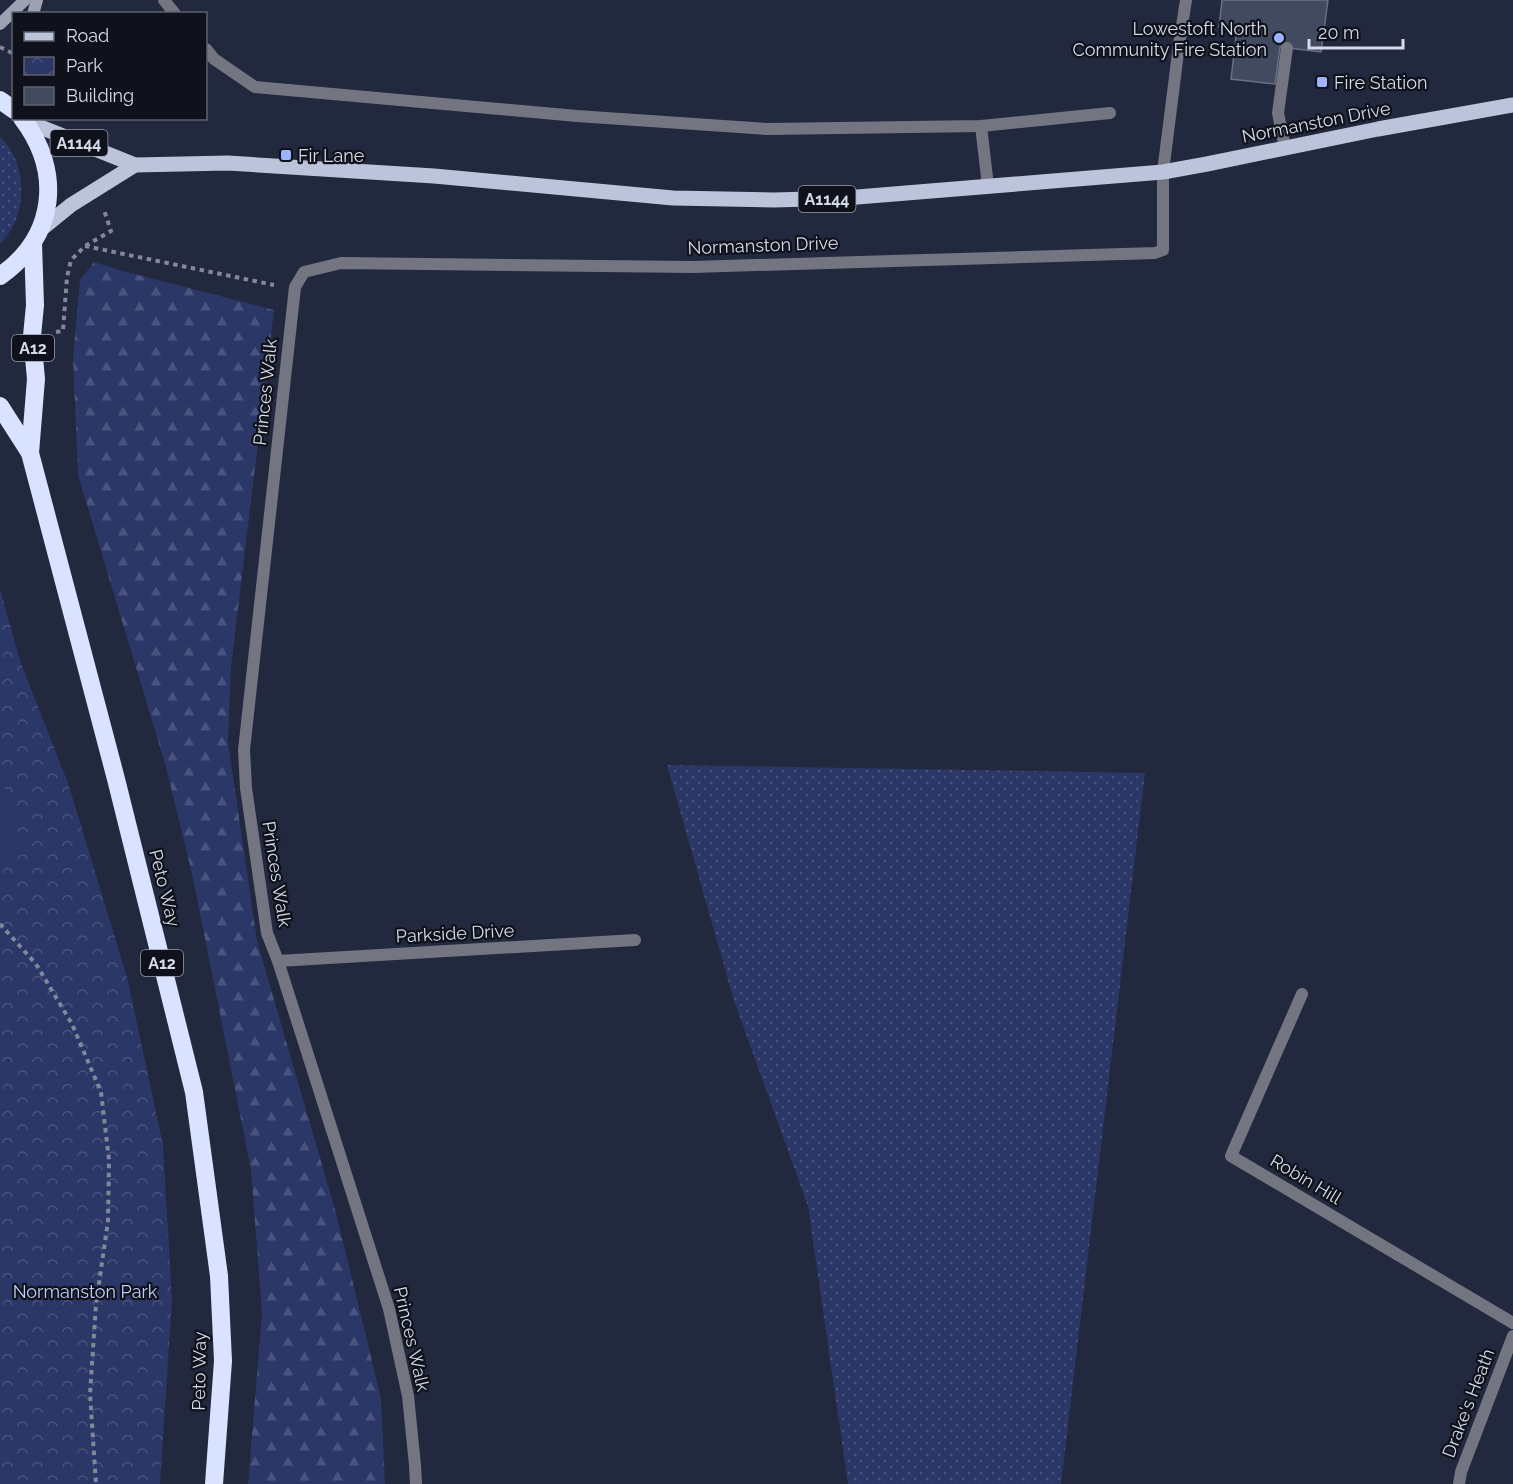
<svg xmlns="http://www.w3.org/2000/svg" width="1513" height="1484" font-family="Raleway,sans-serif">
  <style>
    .grass { fill: url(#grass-dots) }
    .forest { fill: url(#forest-firs) }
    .park { fill: url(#park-crowns) }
    .pitch { fill: #2b3767 }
    .building { fill: #424a60; stroke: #687088; stroke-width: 1.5 }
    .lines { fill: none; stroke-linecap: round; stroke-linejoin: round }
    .path { stroke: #838899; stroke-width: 4; stroke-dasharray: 4.5 4.5; stroke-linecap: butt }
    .lane { stroke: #737681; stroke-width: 12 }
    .street { stroke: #737681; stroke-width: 12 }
    .secondary { stroke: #9ca2b4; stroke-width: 12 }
    .primary { stroke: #bcc4db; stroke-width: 15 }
    .highway { stroke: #d9e3ff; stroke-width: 18 }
    .poi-dot { fill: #9db4fd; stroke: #0f121b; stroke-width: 2 }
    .labels { text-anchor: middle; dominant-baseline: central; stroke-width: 4.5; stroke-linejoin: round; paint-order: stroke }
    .shield { fill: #0f121b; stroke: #9a9fab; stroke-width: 1.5 }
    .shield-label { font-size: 16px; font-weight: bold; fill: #d6dbe9 }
    .poi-label { font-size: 18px; fill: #d6dbe9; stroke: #0f121b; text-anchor: start }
    .street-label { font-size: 18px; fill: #d6dbe9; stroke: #0f121b }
    .park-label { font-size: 18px; fill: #c0cffa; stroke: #0f121b }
  </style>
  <defs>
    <pattern id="grass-dots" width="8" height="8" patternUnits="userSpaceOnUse" patternTransform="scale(1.5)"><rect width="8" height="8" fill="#2b3767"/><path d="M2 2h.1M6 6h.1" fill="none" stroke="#49537d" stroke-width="1.8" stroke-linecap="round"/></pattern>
    <pattern id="forest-firs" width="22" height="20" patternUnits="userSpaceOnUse" patternTransform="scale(1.5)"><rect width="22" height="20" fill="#2b3767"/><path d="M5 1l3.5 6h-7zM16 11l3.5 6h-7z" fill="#49537d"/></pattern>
    <pattern id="park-crowns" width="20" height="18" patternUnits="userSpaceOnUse" patternTransform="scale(1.5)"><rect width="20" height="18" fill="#2b3767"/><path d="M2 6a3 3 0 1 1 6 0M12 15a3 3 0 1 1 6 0" fill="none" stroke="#49537d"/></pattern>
  </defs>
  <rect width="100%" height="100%" fill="#22283d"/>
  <g class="grass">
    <path d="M0,137C29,164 28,217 0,244Z"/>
    <polygon points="667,765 1145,773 1061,1484 848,1484 808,1206 734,1001"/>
  </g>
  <polygon class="forest" points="94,262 119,270 274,310 231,667 228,742 257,941 336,1213 381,1398 385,1484 248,1484 262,1313 251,1170 193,878 166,767 78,475 73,358 80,280"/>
  <polygon class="park" points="0,589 20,661 68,783 127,977 163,1145 172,1299 160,1484 0,1484"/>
  <polygon class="pitch" points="0,772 24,854 0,860"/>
  <polygon class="building" points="1222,0 1328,0 1321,52 1280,47 1275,84 1231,79 1237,29 1219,27"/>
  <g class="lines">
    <g class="path">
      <polyline points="0,47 14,54"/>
      <polyline points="85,246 274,285"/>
      <polyline points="56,332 63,331 67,277 71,260 85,246 111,231 104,210"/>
      <polyline points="0,924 36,964 72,1024 101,1092 109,1160 108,1221 96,1304 90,1394 96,1484"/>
    </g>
    <g class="lane">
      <polyline points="1179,45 1186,0"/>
      <polyline points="1285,148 1278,113 1287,48"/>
    </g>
    <g class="street">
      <polyline points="164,0 175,14"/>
      <polyline points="206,49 214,59 255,87 577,116 767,129 981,126 1110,113"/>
      <polyline points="981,126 988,186"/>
      <polyline points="278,961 635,940"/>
      <polyline points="1302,994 1231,1156 1513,1323"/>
      <polyline points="416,1484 415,1465 408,1396 389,1309 278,961 267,933 246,788 244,750 295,287 304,272 341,263 693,267 1155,253 1163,250 1163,172 1179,45"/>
      <polyline points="1459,1484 1461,1472 1513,1336"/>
    </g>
    <g class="secondary">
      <polyline points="33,14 37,0"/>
      <polyline points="0,24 25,0"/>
    </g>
    <g class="primary">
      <polyline points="23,120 135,165 228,163 434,176 673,198 774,200 845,198 1163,172 1207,164 1378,129 1513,105"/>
      <polyline points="39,231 71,205 135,165"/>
    </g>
    <g class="highway">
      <polyline points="0,100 14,110"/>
      <path d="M0,276C56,237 63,172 22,118"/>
      <polyline points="0,406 30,453 116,779 194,1092 219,1276 223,1361 214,1484"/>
      <polyline points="30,453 36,379 32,336 35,305 33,243"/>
    </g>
  </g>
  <g class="poi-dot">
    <circle cx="1279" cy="38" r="6"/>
    <rect x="1316" y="76" width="12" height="12" rx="3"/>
    <rect x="280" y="149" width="12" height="12" rx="3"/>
  </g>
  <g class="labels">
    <g class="shield">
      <rect x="50.5" y="130" width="57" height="26" rx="4.5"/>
      <rect x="798.5" y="186" width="57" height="26" rx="4.5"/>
      <rect x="12" y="335" width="42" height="26" rx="4.5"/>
      <rect x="141" y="950" width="42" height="26" rx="4.5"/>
    </g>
    <g class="shield-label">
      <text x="79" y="143">A1144</text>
      <text x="827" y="199">A1144</text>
      <text x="33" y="348">A12</text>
      <text x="162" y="963">A12</text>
    </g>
    <g class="poi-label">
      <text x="1267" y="28" text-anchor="end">Lowestoft North<tspan x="1267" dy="21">Community Fire Station</tspan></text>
      <text x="1334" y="82">Fire Station</text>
      <text x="298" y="155">Fir Lane</text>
    </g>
    <g class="street-label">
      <text transform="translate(1316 122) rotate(-11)">Normanston Drive</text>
      <text transform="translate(763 245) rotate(-2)">Normanston Drive</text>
      <text transform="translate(265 392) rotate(-84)">Princes Walk</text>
      <text transform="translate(277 874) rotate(81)">Princes Walk</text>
      <text transform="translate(165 888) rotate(76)">Peto Way</text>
      <text transform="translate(455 933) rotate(-3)">Parkside Drive</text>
      <text transform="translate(1306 1179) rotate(31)">Robin Hill</text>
      <text transform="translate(412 1339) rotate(77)">Princes Walk</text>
      <text transform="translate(199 1371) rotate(-89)">Peto Way</text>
      <text transform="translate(1468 1403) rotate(-69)">Drake's Heath</text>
    </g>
    <g class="park-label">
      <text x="85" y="1291">Normanston Park</text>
    </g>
  </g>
  <rect x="12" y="12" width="195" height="108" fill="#0f121b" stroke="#5f626d" stroke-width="1.5"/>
  <rect x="24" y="32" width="30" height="9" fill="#bcc4db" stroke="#5f626d" stroke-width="1.5"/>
  <text x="66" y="42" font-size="18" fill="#d6dbe9">Road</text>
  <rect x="24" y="57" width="30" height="18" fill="url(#park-crowns)" stroke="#5f626d" stroke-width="1.5"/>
  <text x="66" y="72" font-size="18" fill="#d6dbe9">Park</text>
  <rect x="24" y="87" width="30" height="18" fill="#424a60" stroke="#5f626d" stroke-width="1.5"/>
  <text x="66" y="102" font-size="18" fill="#d6dbe9">Building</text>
  <path d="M1309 39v9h94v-9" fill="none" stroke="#d6dbe9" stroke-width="3"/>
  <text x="1318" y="39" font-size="18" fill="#d6dbe9" stroke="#0f121b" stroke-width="4.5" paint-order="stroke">20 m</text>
</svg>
